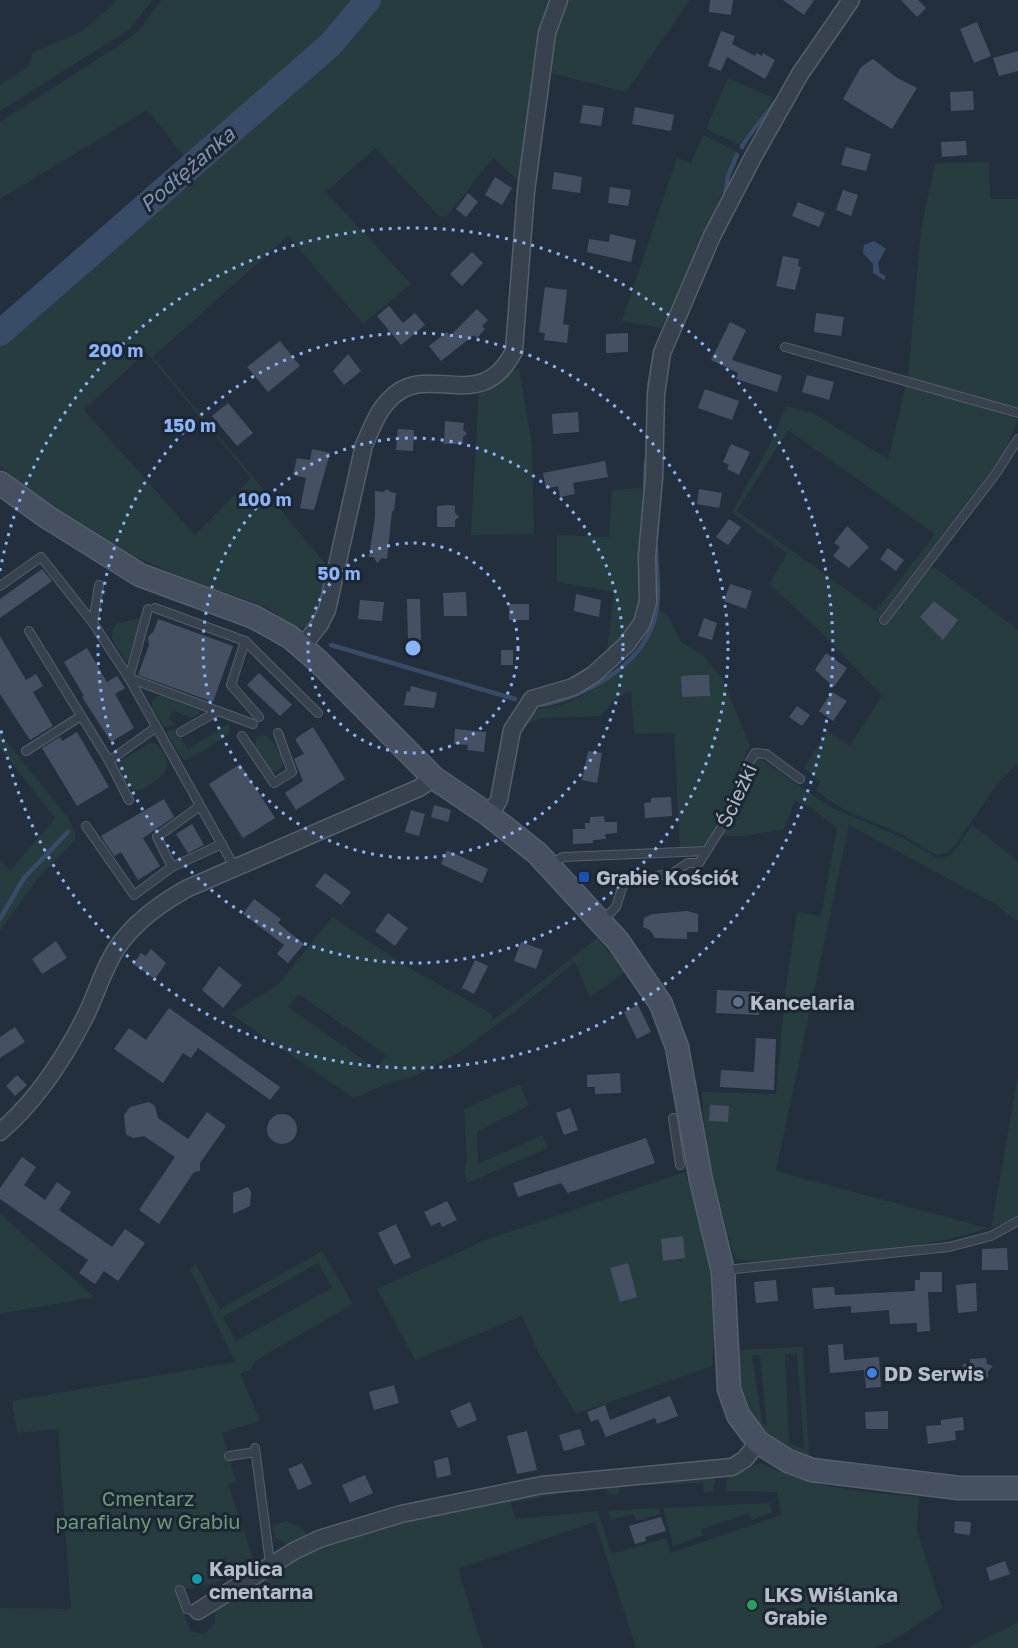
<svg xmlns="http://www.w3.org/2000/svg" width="1018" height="1648" font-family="'Golos Text',sans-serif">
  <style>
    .green { fill: #263c3f; fill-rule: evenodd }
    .water { fill: #394c67 }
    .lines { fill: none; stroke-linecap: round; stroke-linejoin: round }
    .stream { stroke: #394c67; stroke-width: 4.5 }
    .river { stroke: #394c67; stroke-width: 26 }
    .building { fill: #455162 }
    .lane-casing { stroke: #565f6c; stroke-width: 10 }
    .street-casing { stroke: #565f6c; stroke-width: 19 }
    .secondary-casing { stroke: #565f6c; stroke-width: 25 }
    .lane { stroke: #38414e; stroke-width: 8 }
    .street { stroke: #38414e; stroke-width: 16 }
    .secondary { stroke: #465061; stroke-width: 22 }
    .ring { fill: none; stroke: #8ab4f8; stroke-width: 3; stroke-dasharray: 3 6 }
    .transit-dot { fill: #1a4fb4; stroke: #1d2633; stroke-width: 2 }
    .service-dot { fill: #5c6f8a; stroke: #1d2633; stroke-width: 2 }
    .shop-dot { fill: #3f7fe0; stroke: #1d2633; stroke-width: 2 }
    .culture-dot { fill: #0f9aa8; stroke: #1d2633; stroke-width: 2 }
    .leisure-dot { fill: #2e9e5b; stroke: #1d2633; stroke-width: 2 }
    .labels { text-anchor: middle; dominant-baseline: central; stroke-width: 6; stroke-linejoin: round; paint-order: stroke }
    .street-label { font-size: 20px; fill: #b4bcc9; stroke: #1d2633 }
    .poi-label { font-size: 20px; font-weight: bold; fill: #b4bcc9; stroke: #1d2633; text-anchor: start }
    .park-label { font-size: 20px; fill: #6b9a76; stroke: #1d2633 }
    .water-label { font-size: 21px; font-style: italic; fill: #7c92b1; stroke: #1d2633 }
    .centre { fill: #8ab4f8; stroke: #1d2633; stroke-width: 3 }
    .ring-label { font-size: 18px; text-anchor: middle; font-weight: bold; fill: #8ab4f8; stroke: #1d2633; stroke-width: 6; stroke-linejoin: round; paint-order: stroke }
  </style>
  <rect width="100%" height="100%" fill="#242f3e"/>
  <g class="green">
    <polygon points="118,0 152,0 130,29 0,111 0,85 29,66 33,52 81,32"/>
    <path d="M161,0H551L520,182L493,158L446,217L439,216L375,148L326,192L411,284L363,324L288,236L153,357L329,568L319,613L307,627L297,628L266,607L192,581L133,556L47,503L0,466V321L187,160L147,110L0,199V122L127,40L140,29ZM146,352L251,478L195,535L84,410Z"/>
    <polygon points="564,0 690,0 626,92 546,72 552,39"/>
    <path d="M728,78L773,98C763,116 750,127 740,145L706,129Z"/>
    <polygon points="703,135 738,152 724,181 724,189 661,328 622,321 677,158 691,163"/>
    <polygon points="989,162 990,199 1018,199 1018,409 908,377 921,230 935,163"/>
    <polygon points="519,368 532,444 534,534 471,535 479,391 497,385 511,371"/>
    <path d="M906,385L1018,419L1005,452L876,621L883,626L927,568H936L1018,630V763L995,787L956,844L949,852L939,855C927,852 915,841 903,835C874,820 841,814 817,790L820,781L804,768L827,731L850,745L882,696L817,628L769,584L787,554L732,512L769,446L786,406L813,413L888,459ZM788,430L935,534L876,611L737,511Z"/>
    <polygon points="643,488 642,606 630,630 606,658 614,592 557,582 557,535 609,537 612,490"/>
    <path d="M658,611L667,614L681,642L704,656L723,680L750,746L738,771L732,800L702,847H680L674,733L634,734L631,691L615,699L601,716L541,718L522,725C539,701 542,712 564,704C604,689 652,655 658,611Z"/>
    <polygon points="142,618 128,660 126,661 112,639 113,629 119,623"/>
    <polygon points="156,696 162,696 201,711 192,718 173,711 169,716 174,726 164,727 152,707 152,701"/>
    <polygon points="229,723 230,732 224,738 187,760 181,758 166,731 176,729 188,749"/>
    <polygon points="0,733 68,818 75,832 75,840 38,878 0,931 0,860 10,871 55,818 0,748"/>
    <path d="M264,735C273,739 283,755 283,765L278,771H271L255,749L256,737Z"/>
    <path d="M150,743L157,744C172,762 171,771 151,784C145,788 141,791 133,790L122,777L117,763Z"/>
    <path d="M758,757L830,807L903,838L936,858H944L952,854L972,825L1018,861V921L995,904L849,825L776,1171L991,1229L1018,1075V1217C943,1251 839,1253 757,1262L735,1259C720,1204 704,1150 702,1092L776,1094L785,994L797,912L821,916L837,828L813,809L795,801L784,829L743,836H722L738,808L752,765Z"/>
    <path d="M332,917L409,968L492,1014V1021L597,938L625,972L590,997L575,962L517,1010L458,1053L414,1077L391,1082L354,1098L231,1014L279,984ZM299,994L386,1055L376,1069L288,1007Z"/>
    <polygon points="520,1084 529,1105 477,1132 478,1164 542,1135 548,1148 467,1183 464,1173 467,1159 464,1109"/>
    <polygon points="685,1172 713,1267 717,1294 712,1366 576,1414 538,1352 522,1316 415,1360 377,1289 488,1239"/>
    <polygon points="0,1214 94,1297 0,1314"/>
    <path d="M322,1251L353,1304L255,1361L250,1370L240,1373L260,1421L222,1433L236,1481L228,1484L255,1565L216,1583L176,1591L190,1631L205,1634L215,1622L214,1606L274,1567L328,1543L396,1522L562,1486L596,1487L595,1491L563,1493L511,1503L515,1519L598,1511L611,1554L666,1538L671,1553L781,1515L777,1492L728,1491L725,1485L729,1472L742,1471L760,1463C817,1490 858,1491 919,1497L917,1531L942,1608L891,1642L873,1648H636L595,1522L458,1569L483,1648H0V1608L71,1609L58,1429L17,1433L12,1401L235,1362L190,1269L196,1264L220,1309ZM318,1263L332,1288L236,1341L223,1317Z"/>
    <path d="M803,1347L809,1456C753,1434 741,1409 739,1350ZM797,1353L804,1449H803L789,1443L785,1354ZM752,1355H760L767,1427L762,1423Z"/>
    <polygon points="711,1476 715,1480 713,1492 704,1493 703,1483 620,1486 618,1495 607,1494 608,1486"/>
    <polygon points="770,1503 772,1512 752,1520 749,1513 701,1529 703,1537 700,1536 673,1546 663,1508"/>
    <polygon points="659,1508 661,1514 637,1521 633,1514 611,1520 608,1511"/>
    <polygon points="286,1521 300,1527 308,1535 290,1545 275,1538 272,1526"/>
    <polygon points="1018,1622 1018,1648 967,1648"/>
  </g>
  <polygon class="water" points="874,241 886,249 878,263 880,273 886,276 884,280 873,273 873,264 863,253 864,245"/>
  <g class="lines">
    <g class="stream">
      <path d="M742,147C752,129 764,118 775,102"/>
      <polyline points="725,195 728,176 737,155"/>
      <polyline points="649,386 654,359"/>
      <polyline points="645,488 646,461"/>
      <polyline points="331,645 515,699"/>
      <path d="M542,705C586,696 637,668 653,624C662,599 656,572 656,547"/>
      <polyline points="0,919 24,878 68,832"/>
    </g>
    <polyline class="river" points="0,333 331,44 368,0"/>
  </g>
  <g class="building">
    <polygon points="710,0 733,0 731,15 709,12"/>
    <polygon points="783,0 814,0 804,15"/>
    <polygon points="901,0 918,0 926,8 917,17"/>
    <polygon points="977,22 991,56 974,63 960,29"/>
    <polygon points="721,31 735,36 732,44 755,56 756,53 762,56 763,53 775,60 765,79 727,57 721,71 708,66"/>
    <polygon points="1018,51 1018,71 999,76 993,58"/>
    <polygon points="873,59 897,78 917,88 892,129 843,99 861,67"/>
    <polygon points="973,91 974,110 951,111 950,92"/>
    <polygon points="583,105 604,108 601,126 580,123"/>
    <polygon points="635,107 674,115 671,131 632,124"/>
    <polygon points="966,141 967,155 942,157 941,142"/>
    <polygon points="846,147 871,154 866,171 841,165"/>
    <polygon points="554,172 582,177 580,193 552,189"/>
    <polygon points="495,177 512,188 502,205 485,195"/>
    <polygon points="610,187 631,190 628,206 608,203"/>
    <polygon points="843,190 858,195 851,216 836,210"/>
    <polygon points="468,193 478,202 466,217 456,209"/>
    <polygon points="798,202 825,213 819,227 792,216"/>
    <polygon points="610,234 636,240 631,262 587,252 589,239 609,242"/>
    <polygon points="472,252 483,263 462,286 450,274"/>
    <polygon points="783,256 799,259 798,266 801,267 795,290 776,286"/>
    <polygon points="545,287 567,290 563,324 569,325 567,343 544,340 545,333 539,332"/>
    <polygon points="389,306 403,323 415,313 425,325 401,345 377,316"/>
    <polygon points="477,309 488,320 482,326 485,329 477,338 474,335 441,361 429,346 447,332 450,336"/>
    <polygon points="816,313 844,317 841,336 814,332"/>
    <polygon points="730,322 746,330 732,360 782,376 777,392 736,379 738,373 711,360"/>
    <polygon points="628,333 628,352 606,353 606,334"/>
    <polygon points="280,341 300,366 268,392 247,367"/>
    <polygon points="348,354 361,371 344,385 333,371"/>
    <polygon points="807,375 834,382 829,400 802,392"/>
    <polygon points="705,389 739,401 732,420 698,408"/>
    <polygon points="228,403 253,433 237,446 212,416"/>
    <polygon points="578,412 579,432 553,434 552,414"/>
    <polygon points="445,421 464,423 463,430 467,434 463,437 463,444 444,444"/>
    <polygon points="398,429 414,430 413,451 396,450"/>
    <polygon points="731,444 750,452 739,475 727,469 729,465 723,462"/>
    <polygon points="312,449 330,453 314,510 300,508 306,478 293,475 297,458 310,460"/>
    <polygon points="605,461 608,477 573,483 575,494 560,497 558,486 546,489 543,473"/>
    <polygon points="387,489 390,492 396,493 394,511 392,511 387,559 382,558 377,563 374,557 369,557 375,517 375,491 383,492"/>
    <polygon points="699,489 722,493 719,508 697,504"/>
    <polygon points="449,505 455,506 455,513 459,517 455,520 455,527 437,527 437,506"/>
    <polygon points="729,519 741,527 728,545 716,537"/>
    <polygon points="847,526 869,547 849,568 833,556 840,547 834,543"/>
    <polygon points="888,548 904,560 896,571 880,559"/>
    <polygon points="42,569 52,581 0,618 0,599"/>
    <polygon points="730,584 752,591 746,609 724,601"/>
    <polygon points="466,592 467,616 444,616 443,593"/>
    <polygon points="576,594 601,600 599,617 574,611"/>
    <polygon points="407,599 420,599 421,640 408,640"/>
    <polygon points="360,600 384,602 382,621 358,619"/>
    <polygon points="934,601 958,620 943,640 920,617"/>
    <rect x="509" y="604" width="20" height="16"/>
    <polygon points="704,618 717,623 712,640 698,636"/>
    <polygon points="158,619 233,646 213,702 138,675 149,645 148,637 154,631"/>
    <polygon points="0,636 26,680 36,674 43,686 33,692 53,726 30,740 0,694"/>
    <polygon points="87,648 107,682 117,676 125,688 115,694 134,728 111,742 82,697 84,696 64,662"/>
    <rect x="501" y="650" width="12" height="15"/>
    <polygon points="826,653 847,668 834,687 815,670"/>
    <polygon points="259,673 292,705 280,716 247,685"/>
    <polygon points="694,675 709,675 710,696 682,697 681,676"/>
    <polygon points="411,686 437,693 434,708 404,705 407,691 410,692"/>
    <polygon points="832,692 847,701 833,721 819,711"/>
    <polygon points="797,706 810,715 802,726 789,717"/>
    <polygon points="313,727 345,779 296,810 285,793 303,781 294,759 304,754 295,739"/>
    <polygon points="455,729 486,732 484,752 467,750 468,745 454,744"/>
    <polygon points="77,732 109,787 77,806 42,748 60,737 62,741"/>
    <polygon points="588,751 602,753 597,783 582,780"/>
    <polygon points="240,764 275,818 243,838 209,784"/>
    <polygon points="671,797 672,816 645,818 644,803 651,802 651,798"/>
    <polygon points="164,799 174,817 143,838 160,866 138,880 121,852 114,856 101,836"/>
    <polygon points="434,805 451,810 448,822 431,817"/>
    <polygon points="411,810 425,814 419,836 405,832"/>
    <polygon points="604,816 605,822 617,822 617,833 605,834 606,839 593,840 593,843 573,844 573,829 585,829 585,823 590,823 590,817"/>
    <polygon points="192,824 204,845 188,853 176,834"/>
    <polygon points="447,850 488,869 482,883 441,864"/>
    <polygon points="325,873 351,892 341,905 315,886"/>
    <polygon points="254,899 281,919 278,923 304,944 288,963 277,954 284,945 243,914"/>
    <polygon points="687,911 698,914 698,932 687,932 687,939 655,938 650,930 643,927 644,918 652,914"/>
    <polygon points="388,913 408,928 395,946 375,931"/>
    <polygon points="56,941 67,958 42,974 32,959"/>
    <polygon points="521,942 543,950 536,969 514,961"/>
    <polygon points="151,949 166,963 155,979 133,964 141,953 146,956"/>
    <polygon points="475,960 488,966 474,994 462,988"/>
    <polygon points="219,966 242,985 223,1008 202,990"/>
    <polygon points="717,990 760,992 759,1015 716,1013"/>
    <polygon points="638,1005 651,1032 637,1039 624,1012"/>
    <polygon points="169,1008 280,1087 270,1100 198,1048 191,1058 183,1053 163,1083 114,1049 129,1028 146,1040"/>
    <polygon points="15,1027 25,1042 0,1058 0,1037"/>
    <polygon points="756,1038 776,1039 774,1090 720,1087 721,1070 754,1072"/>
    <polygon points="620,1073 621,1093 595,1094 595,1087 587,1087 587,1075"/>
    <polygon points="17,1075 27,1085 15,1096 6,1086"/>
    <polygon points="149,1102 155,1106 158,1118 188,1139 207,1112 226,1126 200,1163 200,1171 194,1172 159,1224 139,1210 175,1157 144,1136 133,1138 126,1134 124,1115 130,1107"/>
    <polygon points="710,1105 729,1106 728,1122 709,1121"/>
    <polygon points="570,1108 578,1130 564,1135 556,1113"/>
    <circle cx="282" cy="1129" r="15"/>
    <polygon points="646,1138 655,1163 568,1193 561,1183 518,1197 513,1183"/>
    <polygon points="22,1157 36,1167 24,1185 45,1200 57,1182 71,1192 59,1210 112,1247 125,1229 145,1243 118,1281 104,1271 95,1284 79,1273 88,1260 0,1199 0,1188"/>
    <polygon points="248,1187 251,1192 250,1206 233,1214 233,1193"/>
    <polygon points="447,1201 457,1220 442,1227 440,1222 431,1226 424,1212"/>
    <polygon points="396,1224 411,1257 394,1265 378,1233"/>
    <polygon points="683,1236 685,1258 663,1261 661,1239"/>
    <polygon points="1007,1248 1008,1270 982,1270 982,1249"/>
    <polygon points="628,1263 637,1297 620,1302 610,1268"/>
    <polygon points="920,1272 942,1272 942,1292 928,1292 930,1331 917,1332 917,1323 890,1324 889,1310 851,1313 851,1306 814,1309 812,1288 834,1287 835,1295 915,1291 915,1280 920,1280"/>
    <polygon points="776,1280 778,1301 756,1303 754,1282"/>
    <polygon points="976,1283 977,1311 958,1313 956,1285"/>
    <polygon points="843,1344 844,1360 879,1357 881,1387 866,1388 864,1370 830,1373 828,1345"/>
    <polygon points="986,1358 987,1364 993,1366 988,1371 988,1378 964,1380 963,1364 970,1364 970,1359"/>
    <polygon points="394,1385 399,1403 374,1410 369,1392"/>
    <polygon points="670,1396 678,1416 657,1424 655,1418 606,1437 598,1419 591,1422 587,1412 605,1405 610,1420"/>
    <polygon points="470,1402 477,1420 458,1428 450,1411"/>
    <polygon points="888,1411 888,1429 866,1429 865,1412"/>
    <polygon points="963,1417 964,1430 955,1431 956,1440 928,1444 926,1426 941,1425 941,1420"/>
    <polygon points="580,1429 585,1445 564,1451 559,1435"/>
    <polygon points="527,1431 537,1470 517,1474 507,1436"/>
    <polygon points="448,1457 451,1475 437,1478 434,1461"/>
    <polygon points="302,1463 312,1484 298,1490 288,1469"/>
    <polygon points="365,1475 373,1493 350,1503 342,1485"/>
    <polygon points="661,1517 666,1531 645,1537 646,1541 635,1544 629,1526"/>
    <polygon points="955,1521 971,1522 970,1535 954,1533"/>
    <polygon points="1005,1561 1010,1574 990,1581 986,1568"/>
  </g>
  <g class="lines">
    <defs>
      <g id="lane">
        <polyline points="785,347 1018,413"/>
        <polyline points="0,586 41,557 93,623 129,678 235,868"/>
        <polyline points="155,608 245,641"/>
        <polyline points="148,609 129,678 253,724"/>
        <polyline points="884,620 997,472 1018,439"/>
        <polyline points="93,623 99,585"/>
        <polyline points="29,631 109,761"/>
        <polyline points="259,717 231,685 245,641 318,713"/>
        <polyline points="181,732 218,711"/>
        <polyline points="242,736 274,783 292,772 278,733"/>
        <polyline points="26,751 81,716"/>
        <polyline points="129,800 109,761 155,728"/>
        <polyline points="86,826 134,895 172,867 157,837 200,806"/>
        <polyline points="550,864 563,857 706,851"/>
        <polyline points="172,867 222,844"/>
        <polyline points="601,922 616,907 624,882 673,873 688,863 699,863 734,807 748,764 755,753 766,754 800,779"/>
        <polyline points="673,1118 680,1165"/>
        <polyline points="725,1270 949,1247 991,1236 1018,1221"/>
        <polyline points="255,1448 270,1563"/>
        <polyline points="229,1456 255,1452"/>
        <polyline points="180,1590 187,1609 198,1611"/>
      </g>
      <g id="street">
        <path d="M302,647L320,624L327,610L364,445C371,430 377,412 389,400C427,358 480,418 514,351L526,191L547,33L559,0"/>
        <polyline points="489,815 499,800 512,730 532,699 573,687 593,675 626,645 642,623 648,602 647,556 654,478 656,394 662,353 712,236 753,157 800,74 851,0"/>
        <path d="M0,1132C35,1102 63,1060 84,1019C94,1000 100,979 110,960C125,929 156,906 186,889L419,788L434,778"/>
        <polyline points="198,1611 294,1551 319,1539 401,1514 542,1485 732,1467 745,1459 758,1442"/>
      </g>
      <polyline id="secondary" points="0,483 47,517 140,575 254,617 290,637 318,661 434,778 489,815 537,853 618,941 661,1004 677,1047 701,1180 723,1271 729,1389 738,1415 758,1442 788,1461 812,1470 959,1488 1018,1488"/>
    </defs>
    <use href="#lane" class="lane-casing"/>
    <use href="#street" class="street-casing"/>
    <use href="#secondary" class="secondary-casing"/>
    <use href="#lane" class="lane"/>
    <use href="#street" class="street"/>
    <use href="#secondary" class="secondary"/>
  </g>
  <g class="ring">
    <circle cx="413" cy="648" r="105"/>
    <circle cx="413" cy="648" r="210"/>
    <circle cx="413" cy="648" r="315"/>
    <path d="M0 571A420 420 0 1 1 0 725"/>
  </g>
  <rect class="transit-dot" x="578" y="871" width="12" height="12" rx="3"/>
  <circle class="service-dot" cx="738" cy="1002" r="6"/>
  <circle class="shop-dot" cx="872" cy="1373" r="6"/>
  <circle class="culture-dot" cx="197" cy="1579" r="6"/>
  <circle class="leisure-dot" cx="752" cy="1605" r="6"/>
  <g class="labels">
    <g class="street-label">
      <text transform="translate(736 795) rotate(-65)">Ścieżki</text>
    </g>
    <g class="poi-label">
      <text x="596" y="877">Grabie Kościół</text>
      <text x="750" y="1002">Kancelaria</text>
      <text x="884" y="1373">DD Serwis</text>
      <text x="209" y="1568">Kaplica<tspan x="209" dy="23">cmentarna</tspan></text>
      <text x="764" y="1594">LKS Wiślanka<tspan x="764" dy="23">Grabie</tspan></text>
    </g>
    <g class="park-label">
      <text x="148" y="1498">Cmentarz<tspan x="148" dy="23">parafialny w Grabiu</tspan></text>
    </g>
    <g class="water-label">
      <text transform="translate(187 169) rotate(-41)">Podłężanka</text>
    </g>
  </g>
  <circle cx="413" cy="648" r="9" class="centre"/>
  <g class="ring-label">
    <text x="116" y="357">200 m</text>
    <text x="190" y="432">150 m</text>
    <text x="265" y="506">100 m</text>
    <text x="339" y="580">50 m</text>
  </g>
</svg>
